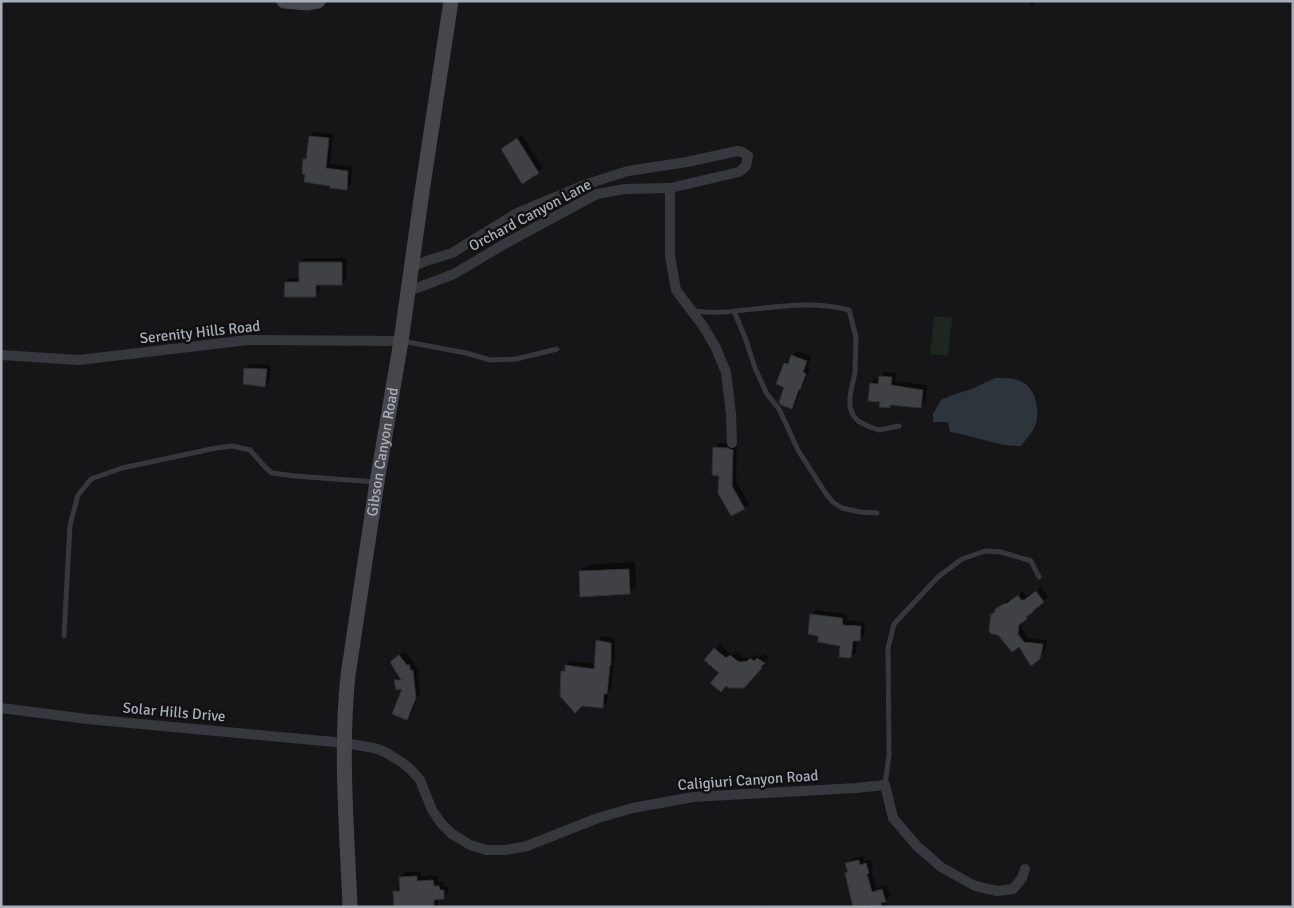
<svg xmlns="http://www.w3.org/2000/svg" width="1294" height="908" font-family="Signika,sans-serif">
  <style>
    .green { fill: #1e261f }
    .water { fill: #2c353c }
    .shadow { fill: #0007 }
    .building { fill: #404145; stroke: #303034 }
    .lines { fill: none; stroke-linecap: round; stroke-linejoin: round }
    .lane { stroke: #37383d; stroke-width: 5 }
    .street { stroke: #37383d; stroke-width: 10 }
    .secondary { stroke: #45474d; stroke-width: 15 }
    .labels { text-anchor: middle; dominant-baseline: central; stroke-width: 5; stroke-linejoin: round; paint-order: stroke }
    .street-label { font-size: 15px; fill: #a8adb8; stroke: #111113 }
  </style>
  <rect width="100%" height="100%" fill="#161618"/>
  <polygon class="green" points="934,316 952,318 948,356 930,354"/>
  <path class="water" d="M995,378C1002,378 1011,378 1018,380C1035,386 1040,407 1036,423C1034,431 1026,439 1021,446C997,447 974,435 950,432L948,422H933V414L941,400L955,394L972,389Z"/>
  <g class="shadow">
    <polygon points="1027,1 1037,1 1032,6"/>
    <polygon points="314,132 333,134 330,164 352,166 351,184 346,188 305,160 308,156 310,137"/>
    <polygon points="522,135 543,168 538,172 503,149 507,144"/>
    <polygon points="305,258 346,258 346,279 342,284 320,284 320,291 316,296 286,282 290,278 300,278 300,262"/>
    <polygon points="797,351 811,356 807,368 810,369 796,402 792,407 786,387 785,364 789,359 791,360 792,356"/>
    <polygon points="250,364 271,365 269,381 265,386 245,369"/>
    <polygon points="885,372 896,373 895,381 927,385 925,402 921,407 892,404 889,407 881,401 871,383 876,379 880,379 880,377"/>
    <polygon points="719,443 732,444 737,445 736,481 749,504 744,508 721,475 715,448"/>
    <polygon points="635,562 636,586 629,593 580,572 587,565"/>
    <polygon points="1041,587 1048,597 1023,620 1022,629 1028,638 1047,640 1046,649 1043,654 1038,659 1019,646 996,611 996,609 1004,602 1006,602 1010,599 1011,601 1023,592 1026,596 1030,595"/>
    <polygon points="816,610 847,614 847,620 865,622 864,635 860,640 857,640 856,652 851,657 841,644 819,635 811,615"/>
    <polygon points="602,636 615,638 615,659 614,661 611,688 608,691 607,702 602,707 563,671 566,668 566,665 571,661 596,664 598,641"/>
    <polygon points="720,644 732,655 736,651 744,658 752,657 755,654 759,657 763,654 769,657 765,662 766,663 749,682 721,673 706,660"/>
    <polygon points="404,651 412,661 414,661 414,666 417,666 420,692 411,714 407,718 404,687 396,681 400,676 396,658"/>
    <polygon points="863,856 865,861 871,859 873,868 871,869 876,888 887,885 890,896 885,901 887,907 869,907 846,874 849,871 847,864 851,859"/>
    <polygon points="405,872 421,872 421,876 438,876 438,882 444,882 444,886 448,886 448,893 443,898 438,898 438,907 395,907 394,891 399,887 401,887 400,877"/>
    <polygon points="763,905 766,907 752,907 752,906"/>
  </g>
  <g class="building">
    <polygon points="309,136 329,138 326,168 348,171 347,190 330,188 330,186 304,182 305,174 302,174 303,159 306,159"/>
    <polygon points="517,138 539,173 522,184 501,149"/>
    <polygon points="299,262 342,262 342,285 316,285 316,297 284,297 285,282 299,282"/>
    <polygon points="791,355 807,361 803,372 806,374 800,390 799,389 792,409 781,405 779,402 784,387 776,384 784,363 788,364"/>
    <polygon points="244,368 267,369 265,387 243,384"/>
    <polygon points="879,376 892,377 891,385 923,390 921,408 890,405 890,408 879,407 880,402 868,401 870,383 878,384"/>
    <polygon points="713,447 727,448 733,450 732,486 745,509 731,516 718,493 719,476 712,475"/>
    <polygon points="629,569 630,594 580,597 579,571"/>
    <polygon points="1036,591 1044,602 1033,611 1033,612 1026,617 1027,619 1019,625 1018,634 1024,642 1043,644 1041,655 1039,660 1031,666 1019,647 1012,652 998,635 991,634 989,631 991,614 995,612 995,609 1005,603 1006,604 1018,595 1021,600 1024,600"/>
    <polygon points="810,614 842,618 843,625 861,626 860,641 853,641 851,658 839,657 840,646 818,642 818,636 808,634"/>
    <polygon points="596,640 611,643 611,665 610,665 607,694 604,694 603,708 582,706 575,713 560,696 561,671 565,671 565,665 594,669"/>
    <polygon points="714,648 726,658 730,655 739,662 747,661 750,658 754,661 757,658 765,663 761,667 762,668 744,688 729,688 726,686 721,692 710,683 719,673 704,660"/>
    <polygon points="399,655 407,665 410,665 410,670 413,670 416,698 407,720 392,714 402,689 396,690 394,680 401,680 390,662"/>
    <polygon points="859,860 860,865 866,863 869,873 867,874 872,892 882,889 886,902 881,903 882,907 868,907 868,905 853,907 845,873 848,872 845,863"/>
    <polygon points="417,876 417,881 433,880 434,886 439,886 440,890 444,890 444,899 434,900 434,907 394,907 393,891 400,891 399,877"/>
  </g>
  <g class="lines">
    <g class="lane">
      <path d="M693,311C703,312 714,313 724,312C766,309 808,299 849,310L856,337L855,372L850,396V407L853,415L858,421L870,427L879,430L899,426"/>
      <polyline points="734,311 746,340 755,368 767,394 779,409 798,450 826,494 833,502 842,508 860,512 877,513"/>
      <polyline points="402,341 466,353 490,360 516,359 557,349"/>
      <polyline points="64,636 70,525 78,495 91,479 122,468 216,448 232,446 250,450 265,467 272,473 295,476 375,482"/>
      <polyline points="885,785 889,755 888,648 894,624 938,577 962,559 985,551 1001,552 1031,561 1039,577"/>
    </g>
    <g class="street">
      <polyline points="670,188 670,256 676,290 703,326 715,346 726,372 731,414 732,443"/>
      <polyline points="409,291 454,274 506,243 597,194 625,189 670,188 739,172 746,166 748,156 742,152 737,151 687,162 628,171 584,185 517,213 452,253 429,260 412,267"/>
      <polyline points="1,355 79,360 248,340 401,341"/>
      <polyline points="1,708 87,719 345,743 374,748 385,752 403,763 412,771 420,780 432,810 441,823 452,834 470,845 486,850 506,850 527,846 598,818 633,808 693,797 856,788 885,785 893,818 917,846 941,867 975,886 997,891 1013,889 1022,878 1025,869"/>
    </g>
    <g class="secondary">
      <polyline points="284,1 307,3 318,1"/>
      <path id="s1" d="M350,907C347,830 340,752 348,675L377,482L401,341L422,192L451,1"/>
    </g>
  </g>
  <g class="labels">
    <g class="street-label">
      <text transform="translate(530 215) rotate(-28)">Orchard Canyon Lane</text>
      <text transform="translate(200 332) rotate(-6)">Serenity Hills Road</text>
      <text stroke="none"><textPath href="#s1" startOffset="458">Gibson Canyon Road</textPath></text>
      <text transform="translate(174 712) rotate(5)">Solar Hills Drive</text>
      <text transform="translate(748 780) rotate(-4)">Caligiuri Canyon Road</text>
    </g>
  </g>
  <rect width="1294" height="908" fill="none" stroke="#a8adb8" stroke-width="5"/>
</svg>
